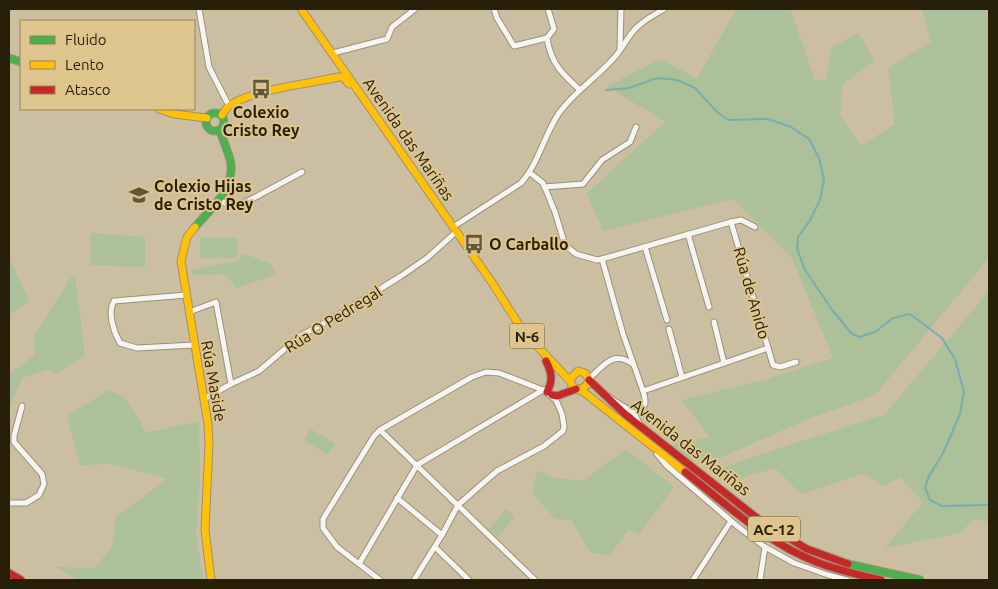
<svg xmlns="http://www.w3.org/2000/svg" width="998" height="589" font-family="Ubuntu,sans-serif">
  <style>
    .green { fill: #acc099 }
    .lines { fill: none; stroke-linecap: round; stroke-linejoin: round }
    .stream { stroke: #77aead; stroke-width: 2 }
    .street-casing { stroke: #9b9079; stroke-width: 7 }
    .fast-casing { stroke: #9b9079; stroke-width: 9 }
    .slow-casing { stroke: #9b9079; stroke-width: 9 }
    .jam-casing { stroke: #9b9079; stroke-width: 9 }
    .street { stroke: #f7f5f1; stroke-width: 5 }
    .fast { stroke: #4caf50; stroke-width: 7 }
    .slow { stroke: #ffc107; stroke-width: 7 }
    .jam { stroke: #c62828; stroke-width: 7 }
    .labels { text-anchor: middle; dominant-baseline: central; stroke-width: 4; stroke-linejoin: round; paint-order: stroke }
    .shield { fill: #dec58e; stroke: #5f5130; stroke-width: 1 }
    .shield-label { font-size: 15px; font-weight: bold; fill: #281f08 }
    .poi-label { font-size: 16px; font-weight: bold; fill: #281f08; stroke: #dec58e; text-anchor: start }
    .street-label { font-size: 16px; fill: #281f08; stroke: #dec58e }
  </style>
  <rect width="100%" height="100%" fill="#ccbea0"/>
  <g class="green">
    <polygon points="736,9 790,9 815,80 827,79 831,48 858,33 863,39 874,61 843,84 840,115 861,146 895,124 888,69 931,41 922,9 976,9 978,10 989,9 989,258 875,395 806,420 720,458 691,461 672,445 709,437 682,400 764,380 833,358 792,258 733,199 603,231 587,193 665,122 607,86 661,59 697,79"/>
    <polygon points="91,233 145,237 145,267 90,265"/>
    <rect x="200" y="238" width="37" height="20"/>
    <polygon points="242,253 271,264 277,274 237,288 224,274 193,275 191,270 238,261"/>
    <polygon points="9,257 29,301 9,315"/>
    <polygon points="75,275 85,356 55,374 48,369 22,378 11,404 9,404 9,374 35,355 34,336 72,276"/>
    <polygon points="989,291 989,522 974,519 960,533 885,548 923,502 900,477 883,486 863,474 801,494 775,468 735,480 723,467 885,414"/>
    <polygon points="109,390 123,396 137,416 146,433 199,421 200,478 196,533 203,580 79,580 54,567 95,568 112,547 116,517 167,479 112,464 80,465 67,416"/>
    <polygon points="311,429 335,444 328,455 304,440"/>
    <polygon points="626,449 674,487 639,534 629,530 609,556 590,552 571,520 555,519 532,492 537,471 555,478 583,481"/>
    <polygon points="506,509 515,517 498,536 489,529"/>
  </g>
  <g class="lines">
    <polyline class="stream" points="606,90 629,88 657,78 677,80 695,88 717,112 728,120 768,119 791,127 809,139 819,158 824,179 820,200 809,222 798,237 797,248 805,270 833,311 851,333 859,337 875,332 893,318 910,314 942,338 955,359 964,392 960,414 943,453 929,476 925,488 930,500 942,506 989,505"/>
    <defs>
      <g id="street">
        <polyline points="199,9 209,67 229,106"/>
        <polyline points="494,9 497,18 514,46 547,38"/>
        <path d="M547,38C551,63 561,73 580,90"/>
        <polyline points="547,38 554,29 548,9"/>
        <polyline points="620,48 621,9"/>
        <polyline points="333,53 387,39 392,27 415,9"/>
        <polyline points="530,173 543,183 555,212 565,245 576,254 597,260 602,259"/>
        <polyline points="544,187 583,184 602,160 630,142 636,127"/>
        <polyline points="219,200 232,207 252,199 302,172"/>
        <polygon points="731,222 768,348 643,391 623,334 602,259"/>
        <polyline points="731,222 741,220 755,227"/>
        <path d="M453,227L521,183C539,163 544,135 559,113C574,92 596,78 613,59C620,52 625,42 631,34C639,23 652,16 664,9"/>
        <polyline points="688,234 709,307"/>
        <polyline points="645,247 667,320"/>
        <path d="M186,295L114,301C107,313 114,332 120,343L137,348L194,345"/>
        <polyline points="189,312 216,302 231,384"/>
        <polyline points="714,322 724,363"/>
        <polyline points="669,329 682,377"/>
        <polyline points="768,348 773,365 780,367 796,362"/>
        <path d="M589,379C604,365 613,350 633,364"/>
        <polyline points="610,398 634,413 639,423"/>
        <polyline points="204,399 231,384 259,371 300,336 330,320 401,276 427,258 456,232"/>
        <path d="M634,413C646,409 647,403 643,391"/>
        <polyline points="380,430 535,580"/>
        <polyline points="657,454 666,465 737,526 765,547 794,563 828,575 847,580"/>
        <polyline points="397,498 442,535"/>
        <polyline points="9,503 26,503 39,495 44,484 42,474 14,442 14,436 22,406"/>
        <polyline points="435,547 469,580"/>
        <polyline points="359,564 417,465 543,390"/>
        <polyline points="380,580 337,547 323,528 323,519 374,436 380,430 472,377 486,372 499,373 543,390 556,400 562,414 564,426 563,431 544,446 497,471 458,505 442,535 414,580"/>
        <polyline points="693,580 731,521"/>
        <polyline points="760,580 765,547"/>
      </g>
      <g id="fast">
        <polyline points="9,58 21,62"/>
        <circle cx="215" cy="122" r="9"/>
        <path d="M195,227C210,210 234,189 231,164C229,153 223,141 220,130"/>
        <polyline points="848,564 920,580"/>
      </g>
      <g id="slow">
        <polyline points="301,9 493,284 523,331 570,381"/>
        <polyline points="159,109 174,114 207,118"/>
        <path d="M222,115C224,112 226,108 229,106C250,90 312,83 339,77H343L349,84"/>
        <polyline points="195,227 187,237 181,261 208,424 209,444 205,530 211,580"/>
        <polyline points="580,390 587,385 589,379 585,373 578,371 570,379 572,386 585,393 685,472"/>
      </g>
      <g id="jam">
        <path d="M546,361C552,372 553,381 547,392"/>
        <polyline points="589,380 626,415 762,522 807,549 848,564"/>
        <polyline points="552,395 557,396 576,389"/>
        <path d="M685,472C725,503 766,542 814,561C836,570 859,575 881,580"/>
        <polyline points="9,573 21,580"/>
      </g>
    </defs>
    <use href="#street" class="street-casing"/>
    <use href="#fast" class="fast-casing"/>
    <use href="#slow" class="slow-casing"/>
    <use href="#jam" class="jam-casing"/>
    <use href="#street" class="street"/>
    <use href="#fast" class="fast"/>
    <use href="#slow" class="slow"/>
    <use href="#jam" class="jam"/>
  </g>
  <defs>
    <symbol id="bus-bare" viewBox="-9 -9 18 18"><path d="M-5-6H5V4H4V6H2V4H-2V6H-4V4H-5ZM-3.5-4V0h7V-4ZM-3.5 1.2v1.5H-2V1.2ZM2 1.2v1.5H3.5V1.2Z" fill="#61573d" stroke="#dec58e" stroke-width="2.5" paint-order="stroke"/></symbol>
    <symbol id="school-bare" viewBox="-9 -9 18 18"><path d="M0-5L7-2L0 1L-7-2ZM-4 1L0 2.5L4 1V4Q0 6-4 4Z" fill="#61573d" stroke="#dec58e" stroke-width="2.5" paint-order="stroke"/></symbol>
  </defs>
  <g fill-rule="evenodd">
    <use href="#bus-bare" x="247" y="75" width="28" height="28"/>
    <use href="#school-bare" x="125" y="181" width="28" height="28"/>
    <use href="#bus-bare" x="460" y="230" width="28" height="28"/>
  </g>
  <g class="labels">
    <g class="shield">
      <rect x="509.5" y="323.5" width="35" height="25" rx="4"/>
      <rect x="748" y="516.5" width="52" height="25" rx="4"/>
    </g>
    <g class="shield-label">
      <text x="527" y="336">N-6</text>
      <text x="774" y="529">AC-12</text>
    </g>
    <g class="poi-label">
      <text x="261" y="112" text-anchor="middle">Colexio<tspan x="261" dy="18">Cristo Rey</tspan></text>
      <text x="154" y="186">Colexio Hijas<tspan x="154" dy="18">de Cristo Rey</tspan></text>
      <text x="489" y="244">O Carballo</text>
    </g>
    <g class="street-label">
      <text transform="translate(409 139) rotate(55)">Avenida das Mariñas</text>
      <text transform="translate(752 293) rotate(74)">Rúa de Anido</text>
      <text transform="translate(333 319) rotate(-32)">Rúa O Pedregal</text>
      <text transform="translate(214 381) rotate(80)">Rúa Maside</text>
      <text transform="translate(691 447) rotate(38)">Avenida das Mariñas</text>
    </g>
  </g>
  <rect width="998" height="589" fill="none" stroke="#281f08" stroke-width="20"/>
  <rect x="20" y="20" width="175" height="90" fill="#dec58e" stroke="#958358"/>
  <rect x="30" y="36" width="25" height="8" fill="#4caf50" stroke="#958358"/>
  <text x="65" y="45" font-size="15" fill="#281f08">Fluido</text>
  <rect x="30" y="61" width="25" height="8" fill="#ffc107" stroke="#958358"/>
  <text x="65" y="70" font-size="15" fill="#281f08">Lento</text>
  <rect x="30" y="86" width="25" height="8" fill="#c62828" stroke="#958358"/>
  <text x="65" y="95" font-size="15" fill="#281f08">Atasco</text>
</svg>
